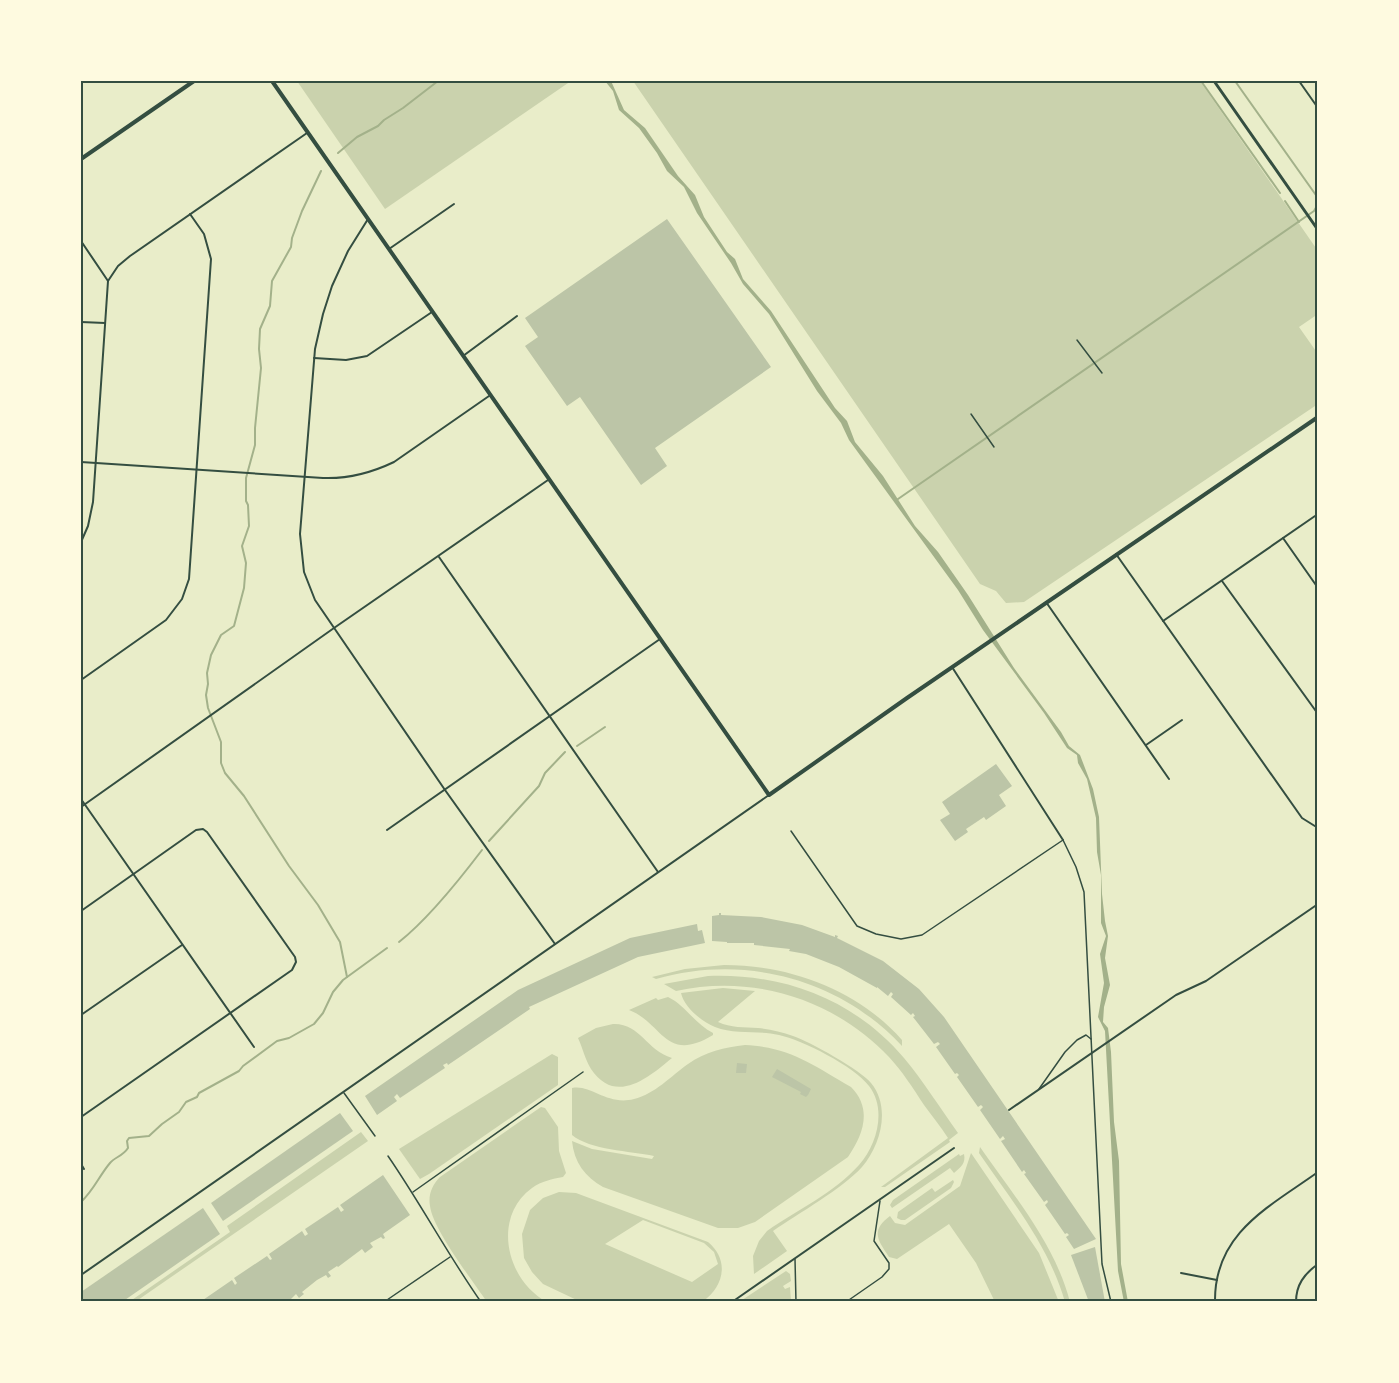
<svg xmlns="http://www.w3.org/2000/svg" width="1399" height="1383" font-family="'Nunito Sans',sans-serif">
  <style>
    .green { fill: #cad2ad; fill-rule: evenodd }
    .water { fill: #a3b18a }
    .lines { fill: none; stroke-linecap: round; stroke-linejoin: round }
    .stream { stroke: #a3b18a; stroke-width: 2 }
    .building { fill: #bcc5a7 }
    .path { stroke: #344e41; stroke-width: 1.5 }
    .service { stroke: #344e41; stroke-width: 1.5 }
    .minor { stroke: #344e41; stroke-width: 2 }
    .tertiary { stroke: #344e41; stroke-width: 3 }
    .secondary { stroke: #344e41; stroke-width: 4 }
    .neatline { fill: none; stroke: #344e41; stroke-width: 2 }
  </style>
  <rect width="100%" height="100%" fill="#e9edc9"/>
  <g class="green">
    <polygon points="297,81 571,81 385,209"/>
    <polygon points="633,81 1200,81 1318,251 1318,314 1299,327 1318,354 1318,404 1024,602 1006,603 996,591 980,584"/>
    <path d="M724,965C790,965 858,990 902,1040V1046C839,978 744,954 656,979L652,977L685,969Z"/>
    <path d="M708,976C784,973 855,1000 904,1058C924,1082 940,1108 958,1133L949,1140L950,1142L885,1187H881L948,1138C941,1127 932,1116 924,1105C913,1088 902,1071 889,1057C834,999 753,974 676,991L664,984Z"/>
    <path d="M723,988L755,991L718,1022C731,1028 744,1027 758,1028C770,1029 782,1032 793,1036C809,1041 862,1071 871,1083C891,1107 881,1145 862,1167C842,1189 799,1213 773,1231L787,1251L754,1274L753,1256L759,1241L767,1231C797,1210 834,1193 859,1165C877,1145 887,1109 869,1086C854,1066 802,1040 779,1035C758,1030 735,1035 715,1027C702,1022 684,1007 681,993Z"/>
    <path d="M668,997C685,1005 695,1024 713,1033V1035C665,1064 663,1023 629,1010L656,998L658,1000Z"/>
    <path d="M613,1024C640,1023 646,1050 672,1058C649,1077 616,1106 591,1069C585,1059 583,1049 578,1038L596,1028Z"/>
    <path d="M745,1045C790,1047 813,1065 851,1087C873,1109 863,1135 848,1157L755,1222L738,1228H718L603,1187C585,1177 574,1162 572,1141L592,1149L652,1159L654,1156C630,1151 590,1150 572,1135V1088C591,1084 607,1106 634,1099C655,1094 671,1076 688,1064C705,1052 725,1047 745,1045Z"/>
    <polygon points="552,1054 558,1057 558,1085 429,1174 420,1179 399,1149"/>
    <path d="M541,1107L545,1108L558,1127L559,1151L566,1173L563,1177C552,1179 542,1181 532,1188C491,1218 507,1281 547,1302H487C473,1281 433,1230 430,1206C428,1195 432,1185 440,1177Z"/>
    <polygon points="361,1132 368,1141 135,1302 129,1302 230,1232 227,1226"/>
    <path d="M980,1147C1014,1196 1055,1244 1070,1302H1065C1049,1246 1012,1201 979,1153Z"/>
    <path d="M971,1153L1039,1253L1059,1302H995L976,1263L949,1224L897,1259L889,1257C878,1240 870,1231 890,1216L895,1223L905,1225L960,1186Z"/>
    <path d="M959,1154L960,1156L964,1154C966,1163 961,1167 954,1173L950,1168L892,1208L890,1205L893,1200Z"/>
    <polygon points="953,1180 954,1182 951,1188 905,1220 901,1220 897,1218 898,1212 932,1188 935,1192"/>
    <path d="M559,1192L576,1193L584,1196L708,1242C730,1260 724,1287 702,1302H581L543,1284L532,1272L524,1258L522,1234L530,1210L543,1198ZM643,1220L704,1243L714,1252L718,1264L692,1282L605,1244Z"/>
    <polygon points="786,1271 790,1274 791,1281 783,1286 785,1289 790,1287 791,1302 739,1302"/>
  </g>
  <polygon class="water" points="605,81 611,81 624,110 645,128 678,176 695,195 704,217 727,252 735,259 743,279 771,311 835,408 847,421 855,442 883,476 915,526 938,552 968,595 1014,668 1061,732 1069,746 1080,755 1093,789 1099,817 1102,894 1105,921 1108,936 1105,958 1110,985 1104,1007 1103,1022 1108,1028 1111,1052 1114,1122 1119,1161 1121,1264 1128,1302 1124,1302 1118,1271 1105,1031 1098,1017 1104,983 1100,954 1106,936 1101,923 1101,875 1097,852 1096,818 1087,779 1078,763 1077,755 1067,748 1044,713 983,630 958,590 849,440 841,423 817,391 769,314 743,284 731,263 697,213 684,187 667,171 657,153 639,128 619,110 613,91"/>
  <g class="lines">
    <g class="stream">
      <polyline points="1201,81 1280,193"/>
      <polyline points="338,153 357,137 378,126 384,120 403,108 438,81"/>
      <polyline points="321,171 302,211 292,238 291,247 272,281 270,306 260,329 259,349 261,368 255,428 255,445 246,478 246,501 248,505 249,526 242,546 246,563 244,588 234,626 221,635 211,655 207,673 208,684 206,695 208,708 221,742 221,763 225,773 244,796 289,866 318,905 340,942 347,977"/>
      <polyline points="1285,201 1299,222"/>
      <polyline points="898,499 1314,211 1318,204 1318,198 1235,81"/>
      <polyline points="577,746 605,727"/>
      <polyline points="489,841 539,786 545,773 565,752"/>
      <path d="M399,942C427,920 460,879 482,850"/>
      <path d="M81,1202C94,1190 99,1176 110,1163C115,1157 123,1156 128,1148L127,1141L129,1138L149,1136L162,1124L179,1112L186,1102L197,1097L199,1093L239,1071L243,1066L277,1041L289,1038L314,1024L323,1013L333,992L343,980L387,948"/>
    </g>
  </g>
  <g class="building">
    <polygon points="667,219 771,367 655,448 667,466 641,485 580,397 567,406 525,346 538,337 525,318"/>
    <polygon points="996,764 1012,786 999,795 1006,806 986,820 984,817 966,829 968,832 955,841 940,820 950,814 942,802"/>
    <polygon points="719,913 721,913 721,915 761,917 802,925 835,937 835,935 838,936 837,938 883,961 919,989 944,1017 1096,1239 1074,1249 1066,1237 1069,1235 1067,1233 1065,1234 1045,1205 1048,1202 1047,1200 1044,1202 1024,1174 1026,1173 1024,1170 1022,1172 1001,1141 1005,1139 1003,1136 1000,1139 980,1110 983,1107 981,1105 978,1107 957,1077 959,1075 957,1073 955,1074 936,1047 940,1044 938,1042 934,1044 913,1017 915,1016 913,1013 911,1015 891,997 893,994 891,992 888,996 877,987 877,988 839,967 806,954 789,951 790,949 754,945 754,943 727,943 727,942 712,941 712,916 719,915"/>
    <polygon points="697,924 698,931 702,930 705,943 638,957 529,1007 530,1009 448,1065 447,1063 443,1065 445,1068 400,1098 397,1094 394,1097 397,1101 377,1115 365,1096 518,990 630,938"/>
    <polygon points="737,1063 747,1064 746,1073 736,1073"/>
    <polygon points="777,1069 811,1089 808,1095 806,1097 800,1094 801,1092 772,1077"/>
    <polygon points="340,1113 353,1131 223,1221 211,1203"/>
    <polygon points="383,1175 410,1215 383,1234 385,1238 383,1239 381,1237 370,1243 373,1247 365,1253 362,1249 338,1267 337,1266 328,1272 331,1276 328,1278 326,1275 317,1280 302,1292 304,1294 299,1298 296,1294 288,1302 200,1302 232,1280 235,1285 237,1283 234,1278 267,1256 270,1260 272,1259 269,1254 302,1231 305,1236 308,1234 305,1229 338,1207 341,1212 344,1210 340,1205"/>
    <polygon points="203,1208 220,1234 122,1302 81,1302 81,1292"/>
    <polygon points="1095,1247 1105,1302 1089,1302 1071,1255"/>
  </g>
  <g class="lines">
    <g class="path">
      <polyline points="1077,340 1102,373"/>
      <polyline points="971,414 994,447"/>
    </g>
    <g class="service">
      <polyline points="791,831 857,926 876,934 901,939 922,935 1063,840 1076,867 1084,892 1102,1264 1111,1302"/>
      <polyline points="1039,1089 1065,1052 1077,1040 1086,1035 1091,1039"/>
      <polyline points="344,1093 375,1136"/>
      <path d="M388,1156C421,1204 448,1255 481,1302"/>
      <polyline points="413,1192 583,1072"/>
      <polyline points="795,1259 796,1302"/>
      <polyline points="384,1302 450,1257"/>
      <polyline points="846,1302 882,1277 889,1269 889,1263 874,1241 880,1201"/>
    </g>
    <g class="minor">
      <polyline points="1299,81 1318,108"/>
      <polyline points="368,219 348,251 332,286 323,314 315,349 300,534 304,572 315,600 445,790 555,944"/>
      <polyline points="81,241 108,281 93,502 88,526 81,542"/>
      <polyline points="389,249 454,204"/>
      <polyline points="108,281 118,266 130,256 307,133"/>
      <polyline points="81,322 105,323"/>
      <polyline points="463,356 517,316"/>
      <polyline points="314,358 346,360 367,356 432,312"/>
      <path d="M81,462L323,478C348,479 371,473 394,462L489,396"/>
      <polyline points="1283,538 1318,588"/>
      <polyline points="1116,554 1302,818 1318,828"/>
      <polyline points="439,557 658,872"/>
      <polyline points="1222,581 1318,714"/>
      <polyline points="1046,602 1169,779"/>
      <polyline points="1163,621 1315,516"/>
      <polyline points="952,667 1063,840"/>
      <polyline points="81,680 166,620 182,599 189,579 211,259 204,234 190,214"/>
      <polyline points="1146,745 1182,720"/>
      <polyline points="81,799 254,1047"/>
      <polyline points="81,807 334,628 548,480"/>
      <polyline points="387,830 660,639"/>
      <polyline points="81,911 196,830 203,829 207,832 295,957 296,962 292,970 81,1117"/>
      <polyline points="81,1015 182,945"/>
      <polyline points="1009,1110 1176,995 1206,981 1318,904"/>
      <polyline points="81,1164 84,1169"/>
      <polyline points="1181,1273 1217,1280"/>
      <polyline points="81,1275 769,795"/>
      <polyline points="732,1302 954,1148"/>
      <path d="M1215,1302C1214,1233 1269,1207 1318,1172"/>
      <path d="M1296,1302C1296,1285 1304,1274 1318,1264"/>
    </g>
    <polyline class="tertiary" points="1214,81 1318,230"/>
    <g class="secondary">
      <polyline points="272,81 769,795 907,698 1318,417"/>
      <polyline points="81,159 194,81"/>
    </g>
  </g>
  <rect width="1399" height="1383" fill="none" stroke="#fefae0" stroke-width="165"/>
  <rect x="82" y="82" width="1234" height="1218" class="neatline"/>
</svg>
